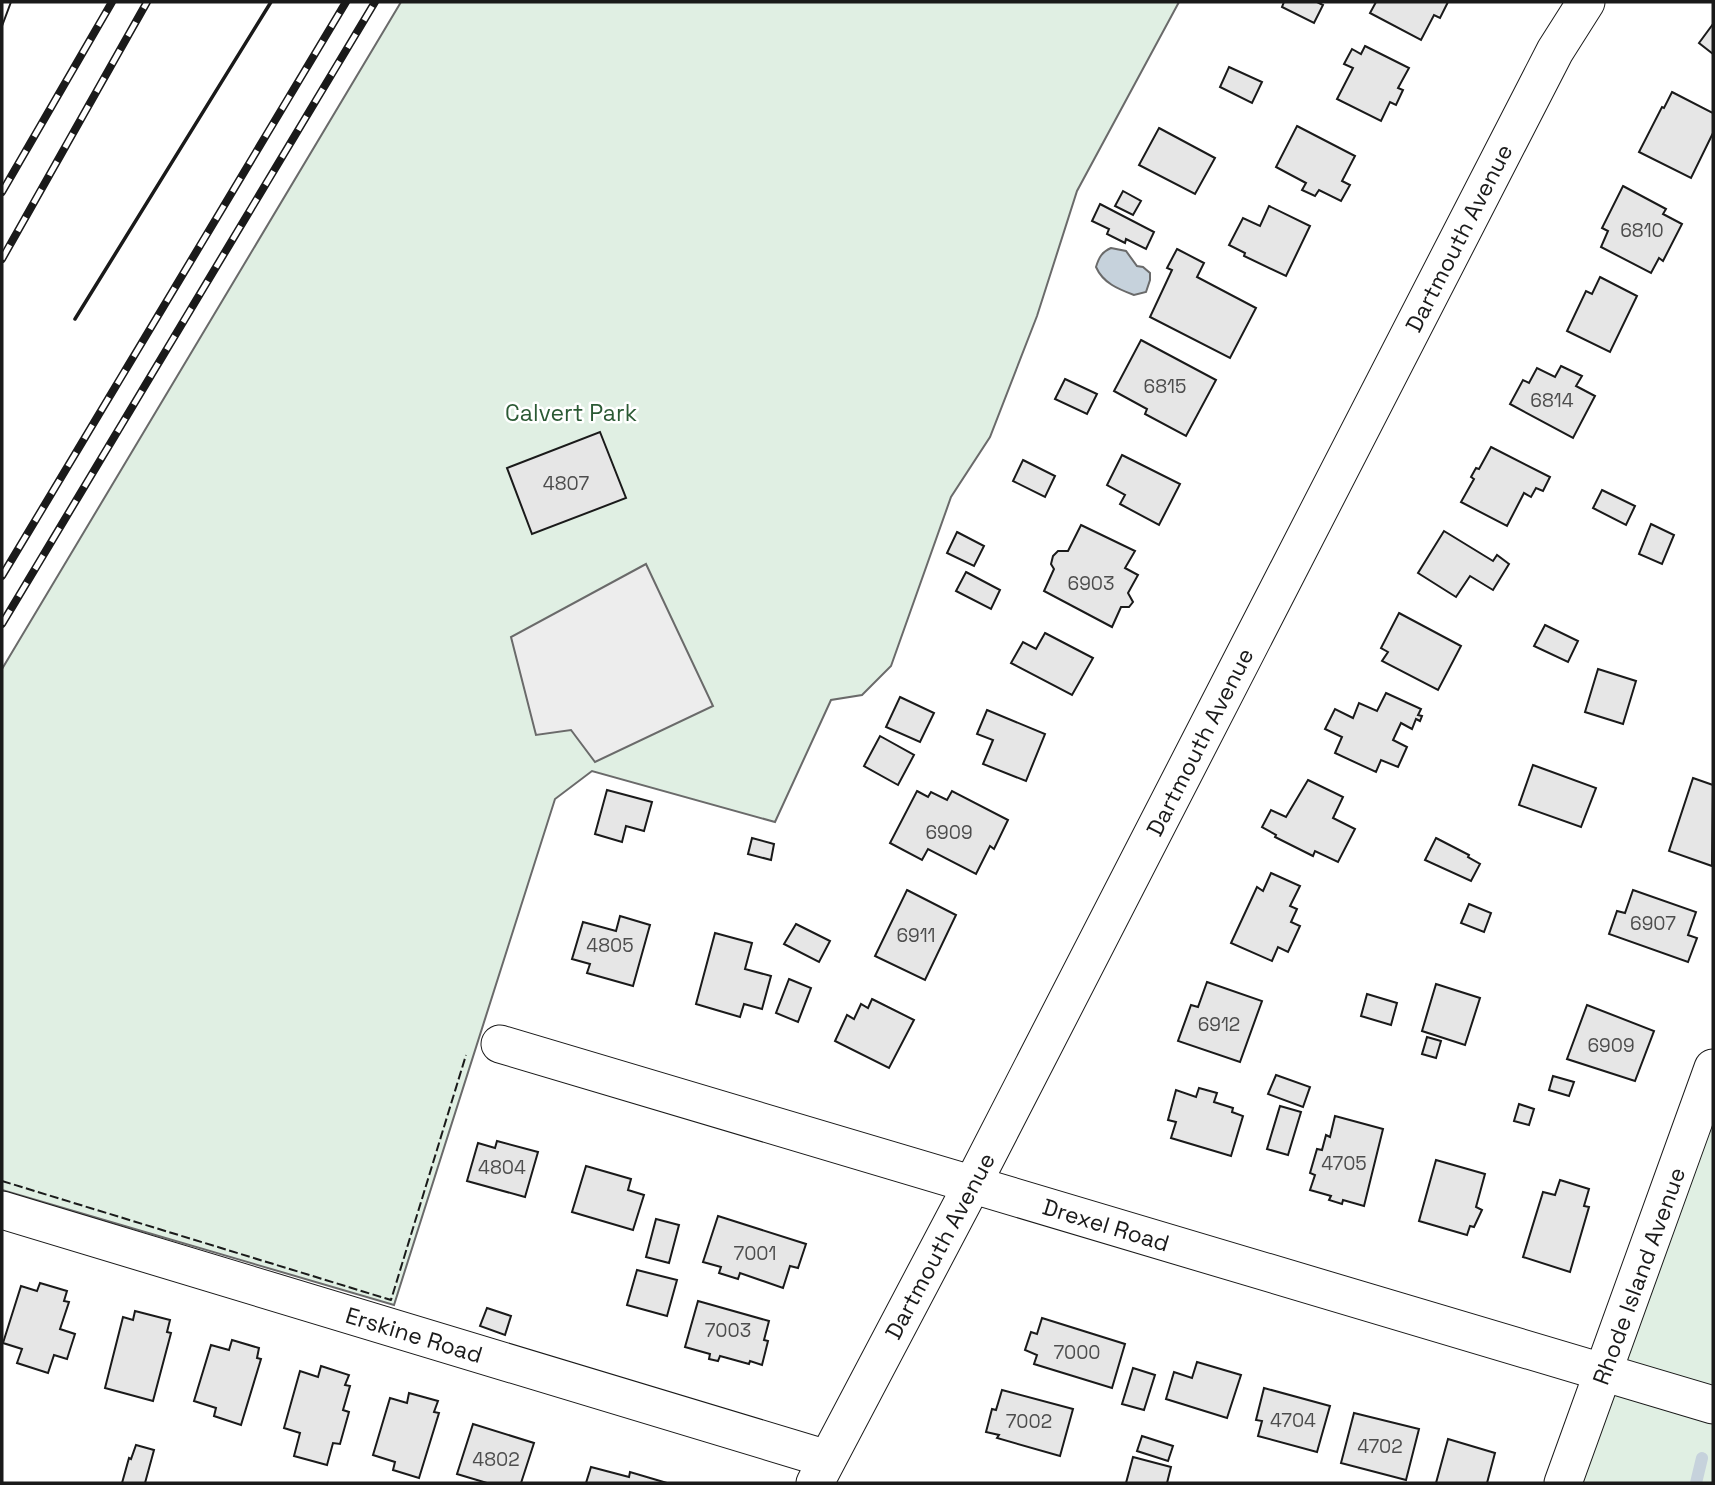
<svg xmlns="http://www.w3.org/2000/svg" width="1715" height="1485" font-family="'Space Grotesk',sans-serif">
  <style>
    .green { fill: #e0efe3; stroke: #6a6a6a; stroke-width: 2 }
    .parking { fill: #ededed; stroke: #6a6a6a; stroke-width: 2 }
    .water { fill: #c6d2dc; stroke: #6a6a6a; stroke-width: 2 }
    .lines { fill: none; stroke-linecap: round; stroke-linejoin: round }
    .stream { stroke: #c6d2dc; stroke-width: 12 }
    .building { fill: #e6e6e6; stroke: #1a1a1a; stroke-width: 2 }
    .minor-casing { stroke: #1a1a1a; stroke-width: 39 }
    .minor { stroke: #fff; stroke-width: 37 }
    .tram { stroke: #1a1a1a; stroke-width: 2 }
    .rail-casing { stroke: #1a1a1a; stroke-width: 8 }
    .rail { stroke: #fff; stroke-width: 5; stroke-dasharray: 16; stroke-linecap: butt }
    .fence { stroke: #1a1a1a; stroke-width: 2; stroke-dasharray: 9 3.5; stroke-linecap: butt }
    .wall { stroke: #1a1a1a; stroke-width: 3.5 }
    .labels { text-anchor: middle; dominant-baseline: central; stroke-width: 5; stroke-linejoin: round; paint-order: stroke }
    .number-label { font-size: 19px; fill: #4d4d4d }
    .street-label { font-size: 23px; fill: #1a1a1a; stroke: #fff }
    .park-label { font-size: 23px; fill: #2b5a34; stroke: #fff }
  </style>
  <rect width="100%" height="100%" fill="#fff"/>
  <g class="green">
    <polygon points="401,2 1179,2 1077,191 1037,316 990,437 951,497 891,666 862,695 831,700 775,822 592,771 555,799 394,1305 2,1190 2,669"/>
    <polygon points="1713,1067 1713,1483 1564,1483"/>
  </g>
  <polygon class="parking" points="646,564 713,706 595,762 571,730 536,735 511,637"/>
  <path class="water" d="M1111,248L1126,251L1137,266L1143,267L1150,273V280L1146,292L1134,295C1118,289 1103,283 1096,267C1099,257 1102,252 1111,248Z"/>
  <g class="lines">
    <polyline class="stream" points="1696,1483 1702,1458"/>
  </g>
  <g class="building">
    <polygon points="1284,2 1317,2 1323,5 1314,23 1282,7"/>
    <polygon points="1376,2 1448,2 1440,18 1434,15 1421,40 1370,13"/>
    <polygon points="1713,24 1713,54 1699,43"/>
    <polygon points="1365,46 1409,68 1398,88 1403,90 1396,105 1390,102 1381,121 1337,99 1353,68 1344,64 1352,49 1361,54"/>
    <polygon points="1229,67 1262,82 1252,103 1220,87"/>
    <polygon points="1672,92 1713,113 1713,133 1691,178 1639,152 1662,107 1664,108"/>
    <polygon points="1297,126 1355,156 1342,181 1350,185 1341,201 1319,190 1315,196 1302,190 1306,183 1276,167"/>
    <polygon points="1159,128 1215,158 1195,194 1139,165"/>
    <polygon points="1623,186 1666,209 1663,214 1682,224 1663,261 1659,258 1651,273 1601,247 1608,231 1602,228"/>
    <polygon points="1123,191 1141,201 1133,215 1115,206"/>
    <polygon points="1100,204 1154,232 1146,249 1126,239 1125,243 1107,234 1109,229 1092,221"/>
    <polygon points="1269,206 1310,226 1286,276 1244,256 1245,253 1229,245 1243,218 1260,226"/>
    <polygon points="1177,249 1204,263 1197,277 1256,308 1230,358 1150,317 1172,270 1167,268"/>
    <polygon points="1600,277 1637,296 1610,352 1567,331 1586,291 1592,294"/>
    <polygon points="1141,340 1216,380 1186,436 1145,414 1147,409 1114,391"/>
    <polygon points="1561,366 1582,376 1576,386 1595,396 1573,438 1510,404 1523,380 1529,383 1537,368 1555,377"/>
    <polygon points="1065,379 1097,394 1087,414 1055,399"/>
    <polygon points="600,432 626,498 532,534 507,468"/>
    <polygon points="1491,447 1550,477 1543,491 1536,488 1531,497 1524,493 1507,526 1461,502 1474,479 1471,477 1476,468 1479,469"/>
    <polygon points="1122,455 1180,484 1159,525 1120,504 1125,495 1107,485"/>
    <polygon points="1023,460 1055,476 1045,497 1013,481"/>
    <polygon points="1602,490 1635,506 1626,525 1593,508"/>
    <polygon points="1651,524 1674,535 1662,564 1639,554"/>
    <polygon points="1081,525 1135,551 1125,568 1138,575 1128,593 1133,602 1129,607 1121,607 1112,627 1044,591 1054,569 1051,564 1053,556 1058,551 1068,551"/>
    <polygon points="1444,531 1493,561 1497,555 1509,564 1493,590 1470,576 1456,597 1418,573"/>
    <polygon points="957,532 984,546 974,566 947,553"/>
    <polygon points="966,572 1000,590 991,609 956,591"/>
    <polygon points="1399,613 1461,646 1438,690 1382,661 1388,652 1381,648"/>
    <polygon points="1545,625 1578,641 1568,662 1534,646"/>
    <polygon points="1045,633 1093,658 1072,695 1011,663 1023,642 1036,649"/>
    <polygon points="1598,669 1636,681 1623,724 1585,712"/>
    <polygon points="1386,693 1421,709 1418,715 1422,716 1420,721 1416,719 1412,729 1401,723 1393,740 1407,747 1398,767 1381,760 1376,772 1335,753 1342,737 1325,729 1335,709 1353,718 1359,703 1377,711"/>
    <polygon points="900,697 934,713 920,742 886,727"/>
    <polygon points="987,710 1045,734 1026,781 983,764 993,740 977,734"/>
    <polygon points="880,736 914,755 898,785 864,766"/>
    <polygon points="1533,765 1596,788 1581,827 1519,805"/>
    <polygon points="1693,778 1713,785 1712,866 1669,851"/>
    <polygon points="1308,780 1343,797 1333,818 1355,829 1338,862 1315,851 1313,856 1275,837 1276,835 1262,827 1271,810 1286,817"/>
    <polygon points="607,790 652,802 644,831 626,826 622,842 595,834"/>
    <polygon points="917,791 928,797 931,792 947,800 952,791 1008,820 994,849 990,846 976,874 928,849 922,860 890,843"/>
    <polygon points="752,838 774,844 771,860 748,854"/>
    <polygon points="1436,838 1469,855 1468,857 1480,864 1471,881 1425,860"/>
    <polygon points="1271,873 1300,886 1290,906 1297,909 1291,922 1300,926 1288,952 1278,947 1272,961 1231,943 1257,887 1263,891"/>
    <polygon points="907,890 956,915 925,980 875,956"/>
    <polygon points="1633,890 1696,912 1688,935 1697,938 1688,962 1609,934 1617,911 1625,913"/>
    <polygon points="1469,904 1491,913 1484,932 1461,923"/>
    <polygon points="620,916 650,925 633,986 587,973 590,964 572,959 583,922 616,931"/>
    <polygon points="796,924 830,941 819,962 784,944"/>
    <polygon points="715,933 752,943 745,969 771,976 762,1009 744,1004 740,1017 696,1004"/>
    <polygon points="789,979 811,988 798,1022 776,1013"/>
    <polygon points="1207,982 1262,1001 1240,1062 1178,1041 1191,1005 1198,1007"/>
    <polygon points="1436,984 1480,998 1465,1045 1422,1031"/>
    <polygon points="1367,994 1397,1003 1391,1025 1361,1016"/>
    <polygon points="872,999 914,1020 889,1068 835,1041 847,1015 854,1019 861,1004 868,1008"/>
    <polygon points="1587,1005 1654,1031 1635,1081 1567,1059"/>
    <polygon points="1427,1037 1441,1041 1436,1058 1422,1054"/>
    <polygon points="1276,1075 1310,1087 1303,1107 1268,1094"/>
    <polygon points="1553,1076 1574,1082 1569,1096 1549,1090"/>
    <polygon points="1199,1088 1217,1093 1214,1102 1233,1108 1232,1112 1243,1116 1231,1156 1171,1138 1176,1122 1168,1120 1176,1090 1196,1097"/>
    <polygon points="1519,1104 1534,1109 1529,1125 1514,1121"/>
    <polygon points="1280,1106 1301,1112 1288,1155 1267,1149"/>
    <polygon points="1335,1116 1383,1129 1364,1206 1343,1200 1342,1204 1329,1200 1331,1196 1310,1190 1315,1175 1310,1173 1317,1149 1322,1150 1326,1135 1330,1137"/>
    <polygon points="497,1141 538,1152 525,1197 467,1181 478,1143 495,1148"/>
    <polygon points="1436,1160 1485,1174 1476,1207 1482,1210 1474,1227 1470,1226 1467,1235 1419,1221"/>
    <polygon points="586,1166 631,1179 628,1190 644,1195 633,1230 572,1212"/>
    <polygon points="1560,1180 1589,1189 1584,1206 1589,1207 1570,1272 1523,1257 1543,1192 1555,1195"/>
    <polygon points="718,1216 806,1244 798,1268 790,1266 783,1288 740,1273 738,1279 719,1273 721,1267 703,1262"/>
    <polygon points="656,1219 679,1225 669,1263 646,1257"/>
    <polygon points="637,1270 677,1280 667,1316 627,1305"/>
    <polygon points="40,1283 67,1291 64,1301 69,1302 60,1329 75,1334 67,1359 54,1355 48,1373 17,1363 22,1349 3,1343 21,1286 37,1291"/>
    <polygon points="698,1301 769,1321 764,1340 768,1341 762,1365 750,1361 749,1364 720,1356 718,1361 709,1359 710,1354 685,1347"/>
    <polygon points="487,1308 511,1316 505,1335 480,1326"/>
    <polygon points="135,1311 170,1320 167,1332 171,1333 153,1401 105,1388 123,1317 133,1320"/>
    <polygon points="1042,1318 1125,1344 1112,1388 1034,1364 1037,1355 1025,1350 1031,1332 1037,1334"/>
    <polygon points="232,1340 259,1348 257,1358 261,1359 241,1425 214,1416 216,1408 194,1401 211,1345 229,1350"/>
    <polygon points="1197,1362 1241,1375 1227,1418 1166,1399 1174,1372 1192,1378"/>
    <polygon points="321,1366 349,1375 345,1385 350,1386 343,1410 349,1412 340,1444 333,1443 327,1465 294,1456 300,1433 284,1428 300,1371 318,1377"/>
    <polygon points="1133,1368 1155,1375 1144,1410 1122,1404"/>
    <polygon points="1264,1388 1330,1406 1317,1452 1258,1436 1262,1421 1256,1420"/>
    <polygon points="1002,1390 1073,1409 1060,1456 997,1438 999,1435 986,1432 992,1409 996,1410"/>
    <polygon points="409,1393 438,1401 434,1412 439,1413 419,1478 393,1470 395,1462 373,1455 390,1398 407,1403"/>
    <polygon points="1354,1413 1419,1429 1406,1480 1341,1463"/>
    <polygon points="473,1424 534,1443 521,1483 487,1483 457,1474"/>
    <polygon points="1142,1436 1173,1446 1168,1461 1137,1451"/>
    <polygon points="1448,1439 1495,1453 1487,1483 1436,1483"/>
    <polygon points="136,1445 154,1450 145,1483 122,1483 129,1458 131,1459"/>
    <polygon points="1133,1457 1171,1467 1167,1483 1126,1483"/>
    <polygon points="591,1467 629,1477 630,1472 667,1483 586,1483"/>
  </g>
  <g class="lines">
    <defs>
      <g id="minor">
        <polyline points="500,1044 1713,1405"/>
        <polyline points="2,1210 827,1459"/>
        <polyline points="815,1483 972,1185 1555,51 1586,2"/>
        <polyline points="1563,1483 1713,1068"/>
      </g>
    </defs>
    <use href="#minor" class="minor-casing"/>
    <use href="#minor" class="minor"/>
    <polyline class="tram" points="2,26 11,2"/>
    <defs>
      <g id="rail">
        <polyline points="2,192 112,2"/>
        <polyline points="2,259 147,2"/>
        <polyline points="2,576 346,2"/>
        <polyline points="2,624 375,2"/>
      </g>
    </defs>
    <use href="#rail" class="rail-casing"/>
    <use href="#rail" class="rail"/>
    <polyline class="fence" points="2,1181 391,1300 466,1055"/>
    <polyline class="wall" points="75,319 271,2"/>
  </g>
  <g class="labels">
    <g class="number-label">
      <text x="1642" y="230">6810</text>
      <text x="1165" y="386">6815</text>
      <text x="1552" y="400">6814</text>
      <text x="566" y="483">4807</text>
      <text x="1091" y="583">6903</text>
      <text x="949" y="832">6909</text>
      <text x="1653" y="923">6907</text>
      <text x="916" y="935">6911</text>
      <text x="610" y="945">4805</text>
      <text x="1219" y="1024">6912</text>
      <text x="1611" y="1045">6909</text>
      <text x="1344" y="1163">4705</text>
      <text x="502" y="1167">4804</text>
      <text x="755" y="1253">7001</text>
      <text x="728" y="1330">7003</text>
      <text x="1077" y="1352">7000</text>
      <text x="1293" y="1420">4704</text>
      <text x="1029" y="1421">7002</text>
      <text x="1380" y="1446">4702</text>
      <text x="496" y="1459">4802</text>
    </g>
    <g class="street-label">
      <text transform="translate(1459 238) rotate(-63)">Dartmouth Avenue</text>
      <text transform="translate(1200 742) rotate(-63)">Dartmouth Avenue</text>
      <text transform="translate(1106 1225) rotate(17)">Drexel Road</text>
      <text transform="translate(940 1246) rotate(-62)">Dartmouth Avenue</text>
      <text transform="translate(1639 1276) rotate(-70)">Rhode Island Avenue</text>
      <text transform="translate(414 1335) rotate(17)">Erskine Road</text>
    </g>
    <g class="park-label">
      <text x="571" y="413">Calvert Park</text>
    </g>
  </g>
  <rect width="1715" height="1485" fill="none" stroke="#1a1a1a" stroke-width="7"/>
</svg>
